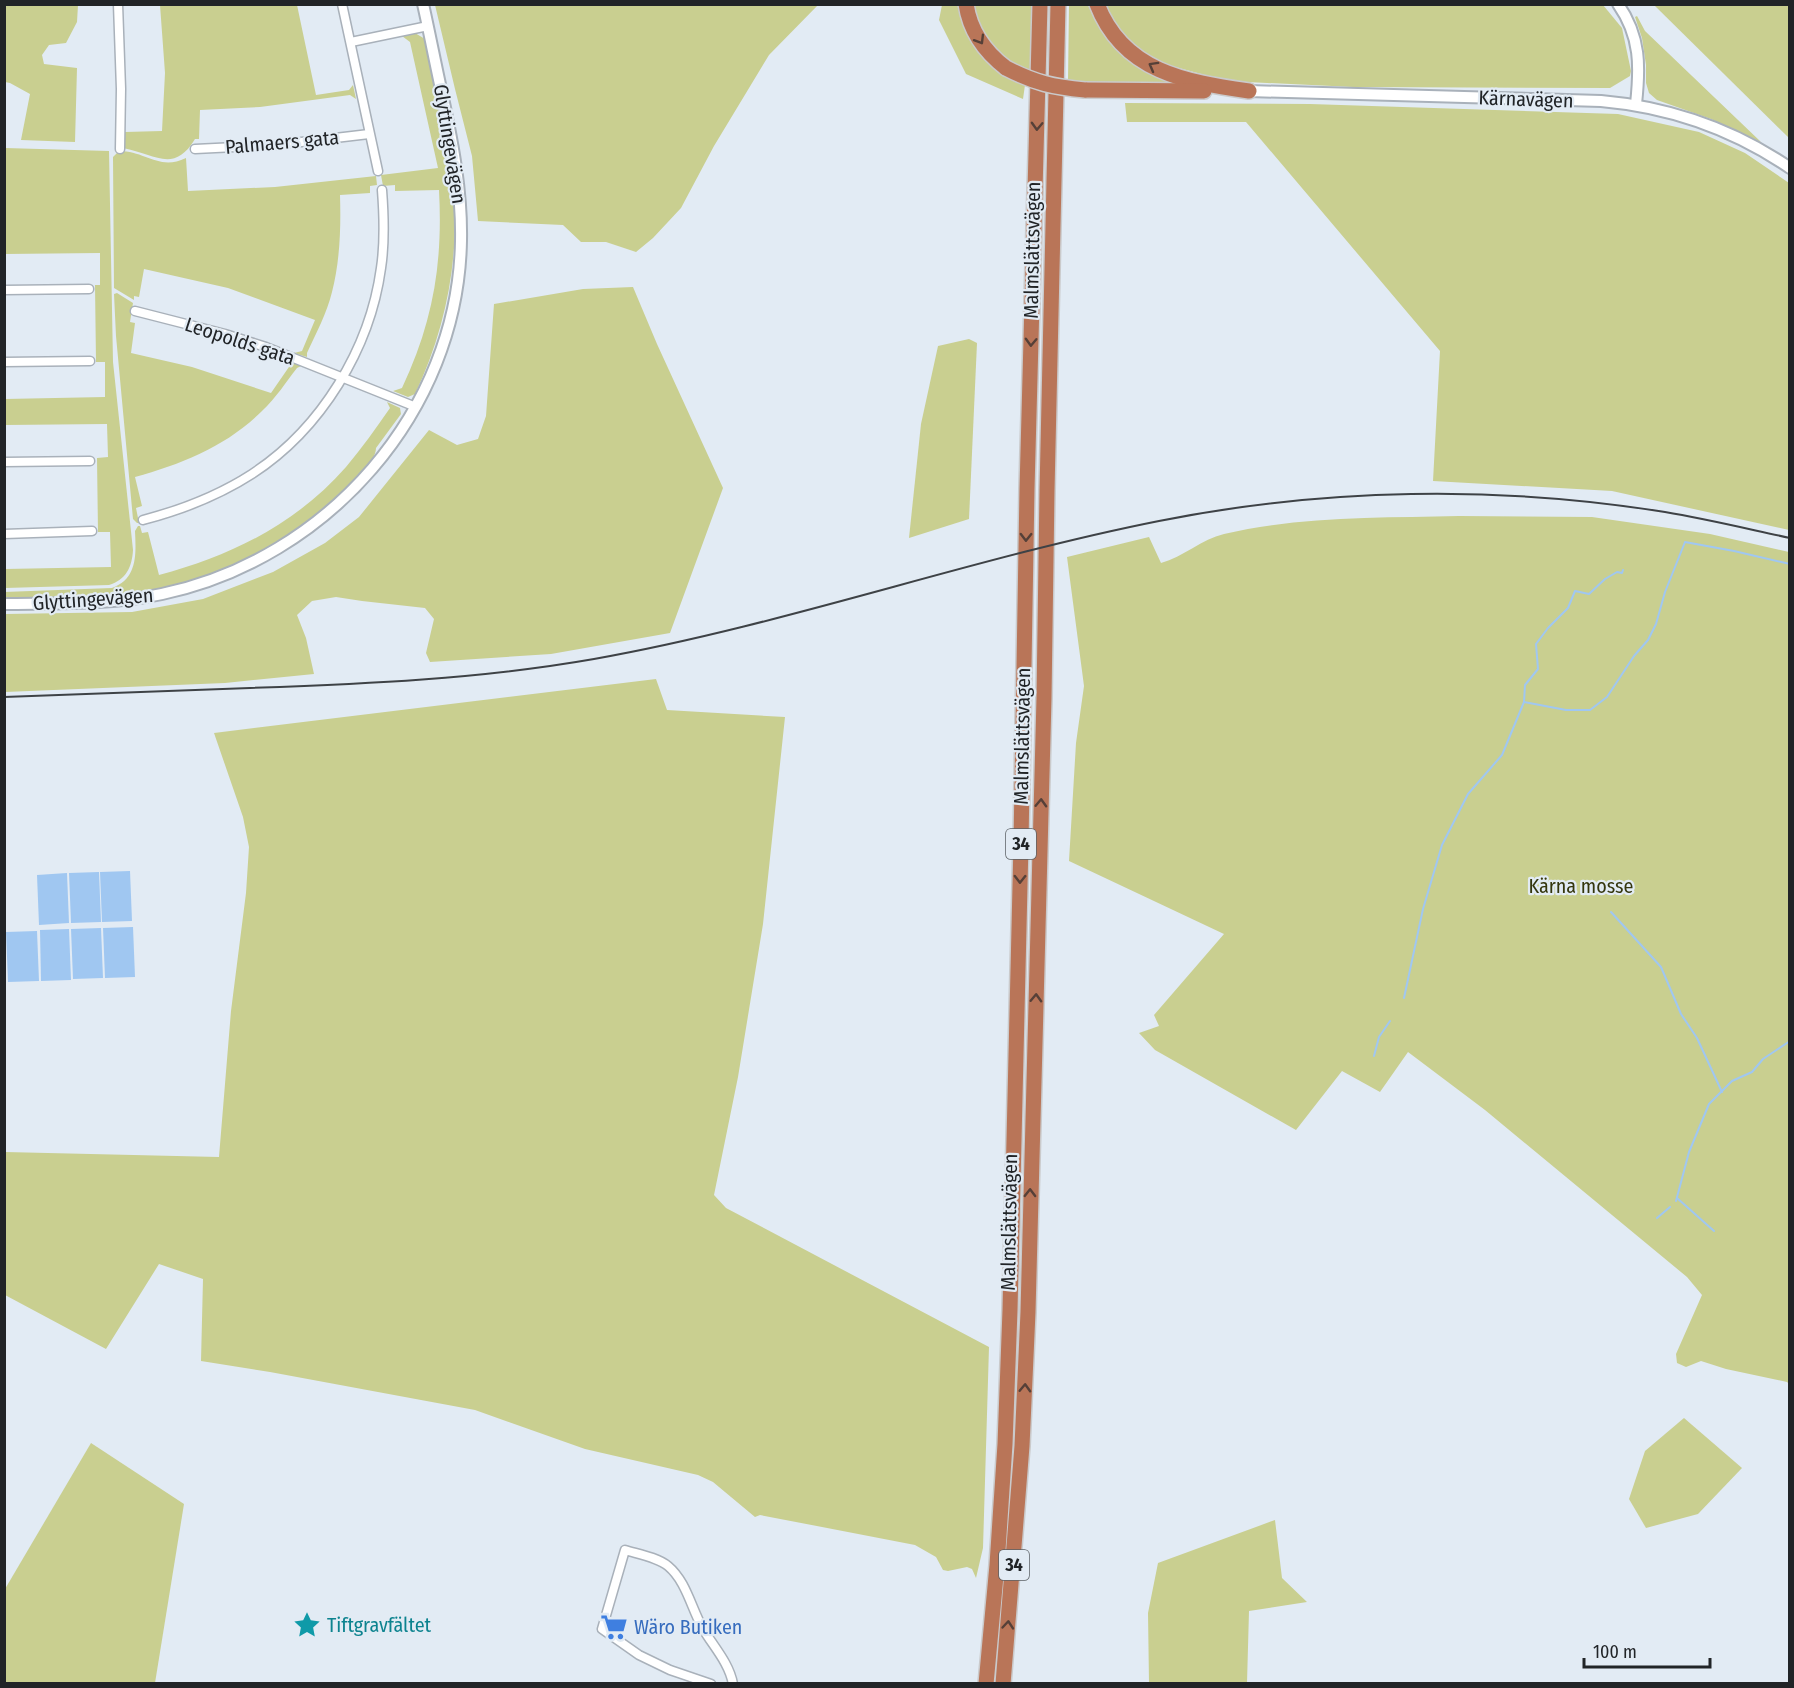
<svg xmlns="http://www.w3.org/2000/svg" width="1794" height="1688" font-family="'Fira Sans Condensed',sans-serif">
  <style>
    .green { fill: #c9cf90 }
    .water { fill: #a0c7f1 }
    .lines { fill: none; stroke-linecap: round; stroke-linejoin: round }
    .stream { stroke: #a0c7f1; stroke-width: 2 }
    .minor-casing { stroke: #a9b1ba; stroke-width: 11 }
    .tertiary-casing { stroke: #a9b1ba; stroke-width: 14 }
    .motorway-casing { stroke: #cacacb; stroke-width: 18 }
    .minor { stroke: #fff; stroke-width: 8 }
    .tertiary { stroke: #fff; stroke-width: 10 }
    .motorway { stroke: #b97558; stroke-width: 15 }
    .rail { stroke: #3e4246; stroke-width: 2 }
    .motorway-bridge-casing { stroke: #cacacb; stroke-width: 18; stroke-linecap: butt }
    .motorway-bridge { stroke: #b97558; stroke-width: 15 }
    .oneway { stroke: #564038 }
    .labels { text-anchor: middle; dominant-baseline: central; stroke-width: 4.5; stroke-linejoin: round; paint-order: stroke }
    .shield { fill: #e2ebf4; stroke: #5b6064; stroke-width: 1.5 }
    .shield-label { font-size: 18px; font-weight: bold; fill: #212427 }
    .street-label { font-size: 20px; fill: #212427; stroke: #e2ebf4 }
    .park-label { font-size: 20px; fill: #34360d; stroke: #e2ebf4 }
    .culture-label { font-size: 20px; fill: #0d838f; stroke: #e2ebf4; text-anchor: start }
    .shop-label { font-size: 20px; fill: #366cbe; stroke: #e2ebf4; text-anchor: start }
  </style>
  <rect width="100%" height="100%" fill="#e2ebf4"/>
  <g class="green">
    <polygon points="5,4 78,5 77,22 66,43 49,45 42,55 44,64 77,68 75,142 21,140 30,94 10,83 5,82"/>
    <path d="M160,5H297L316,95L349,90L353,85L356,99L350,95L260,107L200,110L199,139H195C174,174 155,154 123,148L125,132L162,131L165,73Z"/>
    <polygon points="435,5 435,4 818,5 769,55 714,146 681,208 653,238 636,252 606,242 581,242 563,225 478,221 472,156 455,89"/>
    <polygon points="942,5 959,5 963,24 975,45 1025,85 1023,99 966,74 939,20"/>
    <path d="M973,5H1032L1030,73C1009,63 989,51 979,28C976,21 975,12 973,5Z"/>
    <path d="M1069,5H1088C1109,54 1130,64 1177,84L1178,86L1079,82L1068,80Z"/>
    <polygon points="1104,5 1603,5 1622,28 1631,71 1630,76 1610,88 1353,87 1227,81 1168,65 1134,47 1118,30"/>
    <polygon points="1654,5 1789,5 1789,138"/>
    <polygon points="1637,16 1645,31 1761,142 1711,119 1657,100 1649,93 1646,83 1646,65 1642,38 1635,17"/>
    <path d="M415,33L425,39C431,69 437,99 443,129C447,150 452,171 454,193C459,262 445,331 415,394L408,397L393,391L402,388C433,322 443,264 439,190L395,191V185L383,186L381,175L438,168L410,42L402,36Z"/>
    <polygon points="1125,103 1310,104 1618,114 1699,132 1745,153 1789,183 1789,530 1612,491 1433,481 1440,351 1246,122 1127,122"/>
    <path d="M5,148L109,151L113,362L133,550C132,567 126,580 109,585L5,588V569L111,567L110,532H98L97,458L108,457L107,424L5,425V399L105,397V362H96L95,285H100V253L5,254Z"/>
    <path d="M119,151C146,151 159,171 186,158L188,191L275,187L376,176L377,185L370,186V193L340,195C341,227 340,261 332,292C327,313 316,333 307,353V357L294,353L302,351L315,320L228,288L144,269L139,297L134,296V300L114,288L113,157Z"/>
    <polygon points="633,287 657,344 723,488 670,633 551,654 430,662 426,653 434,619 425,608 362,601 336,597 312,601 297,615 306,638 314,674 225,683 5,692 5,614 132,612 203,599 273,572 325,543 359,517 429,430 457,445 478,439 486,416 494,304 583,289"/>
    <path d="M117,293L133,303L130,322L135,323L131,353L192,367L271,393L291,364L290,359L303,365L297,368C286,382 276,398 262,411C227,446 182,464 135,477L142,506L136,508L139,523H137L133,519L116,336L114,294Z"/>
    <polygon points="969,339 977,343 969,519 909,538 921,424 938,346"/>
    <path d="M387,402L400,408L401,414L376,448C376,462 353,481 344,491C291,544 216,582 142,592C97,599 50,597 5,598L4,592L112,588C138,579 136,553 135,531L138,526H140L142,533L148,532L159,575C231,556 296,524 346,467C362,448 376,428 390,408Z"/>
    <path d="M1459,516L1592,517L1710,534L1789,552V1384L1787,1382L1726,1369L1701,1361L1686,1367L1677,1363L1676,1354L1702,1295L1687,1277L1485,1110L1408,1052L1380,1092L1342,1071L1296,1130L1155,1050L1139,1033L1159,1026L1154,1015L1224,934L1069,861L1076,743L1084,686L1067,557L1149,537L1161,563C1183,557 1202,539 1224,534C1300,516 1381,518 1459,516Z"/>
    <polygon points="656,679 667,710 785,717 763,924 738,1077 714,1195 726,1208 989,1347 983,1548 976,1578 972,1569 967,1567 948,1571 943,1570 936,1557 915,1545 760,1515 755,1517 713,1482 698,1475 585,1449 475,1410 270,1372 201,1361 203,1279 159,1264 106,1349 5,1295 5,1152 219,1157 231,1011 246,893 249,847 243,817 214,733"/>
    <polygon points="1684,1418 1742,1468 1698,1514 1646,1528 1629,1499 1645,1451"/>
    <polygon points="91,1443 184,1504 155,1683 5,1683 5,1589"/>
    <polygon points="1275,1520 1282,1578 1307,1602 1249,1611 1247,1683 1149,1683 1148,1613 1158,1563"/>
  </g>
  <g class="water">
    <polygon points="130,871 132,921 102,922 100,872"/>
    <polygon points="99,872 101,922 71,923 69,873"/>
    <polygon points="67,873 69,923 39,925 37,875"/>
    <polygon points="133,927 135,977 105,978 103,928"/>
    <polygon points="101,928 103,978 73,979 71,929"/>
    <polygon points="69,929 71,980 41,981 40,930"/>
    <polygon points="37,931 39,981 8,982 6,932"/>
  </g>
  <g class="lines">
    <g class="stream">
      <polyline points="1524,702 1566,710 1590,710 1607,697 1634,656 1648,640 1656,624 1665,592 1685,542 1734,551 1790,564"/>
      <polyline points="1611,912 1661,967 1681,1014 1697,1038 1722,1092"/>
      <polyline points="1404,998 1423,909 1442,845 1468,794 1502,755 1524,702 1525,685 1538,669 1536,644 1548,628 1568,608 1575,591 1589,594 1605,579 1617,572 1622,573 1623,570"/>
      <polyline points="1374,1056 1379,1037 1390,1021"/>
      <polyline points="1677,1198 1714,1231"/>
      <polyline points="1676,1201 1689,1152 1709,1104 1732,1081 1752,1072 1763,1059 1790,1041"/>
      <polyline points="1657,1218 1670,1207"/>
    </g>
    <defs>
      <g id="minor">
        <polyline points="118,4 121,89 120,149"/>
        <polyline points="342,4 378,171"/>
        <polyline points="351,42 428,26"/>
        <polyline points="195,149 276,145 369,134"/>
        <polyline points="4,290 89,289"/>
        <polyline points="135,311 225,334 266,347 416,407"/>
        <polyline points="4,362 90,361"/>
        <polyline points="4,462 90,461"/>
        <path d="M143,520C181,510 218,496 252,474C321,429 370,349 381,268C385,242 384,216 382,190"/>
        <polyline points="4,534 92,531"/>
        <path d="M711,1684L670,1670L639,1655L602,1629L625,1550C638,1554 657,1557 668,1566C686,1581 691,1607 702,1627C712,1645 729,1662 733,1684"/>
      </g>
      <g id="tertiary">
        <path d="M1618,4C1641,37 1640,67 1636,104"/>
        <path d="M1249,91L1601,101C1669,107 1733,129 1790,168"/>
        <path d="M4,604C57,603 111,605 162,594C327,559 458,412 461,241C462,192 453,145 443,98C436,67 430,35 423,4"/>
      </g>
      <g id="motorway">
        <path d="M966,4C970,31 985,52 1006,68"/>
        <path d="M1097,4C1123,72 1186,82 1249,91"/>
        <polyline points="1085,90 1204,91"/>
        <polyline points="986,1684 997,1565 1005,1444 1010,1310 1021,843 1027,489 1040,4"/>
        <polyline points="1003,1684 1022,1446 1028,1312 1044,698 1047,491 1058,4"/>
      </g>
    </defs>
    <use href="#minor" class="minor-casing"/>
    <use href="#tertiary" class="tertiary-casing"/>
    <use href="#motorway" class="motorway-casing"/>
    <use href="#minor" class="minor"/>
    <use href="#tertiary" class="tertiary"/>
    <use href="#motorway" class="motorway"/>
    <path class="rail" d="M4,697C86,694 168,691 250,688C365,684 480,679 594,659C785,625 968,559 1159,521C1324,488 1498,485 1665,512C1707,519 1748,529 1790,538"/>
    <defs>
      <path id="motorway-bridge" d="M1006,68C1035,83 1053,87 1085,90"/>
    </defs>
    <use href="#motorway-bridge" class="motorway-bridge-casing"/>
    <use href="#motorway-bridge" class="motorway-bridge"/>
  </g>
  <defs><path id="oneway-chevron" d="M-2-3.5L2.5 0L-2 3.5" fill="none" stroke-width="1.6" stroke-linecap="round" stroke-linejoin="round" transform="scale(1.5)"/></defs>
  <g class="oneway">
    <use href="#oneway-chevron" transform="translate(980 40) rotate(59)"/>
    <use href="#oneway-chevron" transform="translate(1153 66) rotate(-151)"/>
    <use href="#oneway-chevron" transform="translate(1037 126) rotate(92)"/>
    <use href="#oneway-chevron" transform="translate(1031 342) rotate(92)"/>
    <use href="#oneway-chevron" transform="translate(1026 537) rotate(91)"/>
    <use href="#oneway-chevron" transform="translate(1041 803) rotate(-88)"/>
    <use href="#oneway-chevron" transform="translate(1020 879) rotate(91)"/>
    <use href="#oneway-chevron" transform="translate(1036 998) rotate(-88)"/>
    <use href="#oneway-chevron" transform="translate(1030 1193) rotate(-89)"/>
    <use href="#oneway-chevron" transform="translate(1025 1388) rotate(-88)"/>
    <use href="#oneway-chevron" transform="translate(1008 1625) rotate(-85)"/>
  </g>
  <defs>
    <symbol id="sight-bare" viewBox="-9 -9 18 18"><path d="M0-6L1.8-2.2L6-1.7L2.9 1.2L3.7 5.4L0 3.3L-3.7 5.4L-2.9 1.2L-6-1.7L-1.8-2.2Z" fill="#0f9aa8" stroke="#e2ebf4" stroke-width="2.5" paint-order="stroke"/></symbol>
    <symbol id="supermarket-bare" viewBox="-9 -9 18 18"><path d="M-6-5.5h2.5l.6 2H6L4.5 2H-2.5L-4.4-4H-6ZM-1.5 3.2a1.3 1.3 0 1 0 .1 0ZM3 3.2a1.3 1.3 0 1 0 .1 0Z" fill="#3f7fe0" stroke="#e2ebf4" stroke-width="2.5" paint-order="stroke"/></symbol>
  </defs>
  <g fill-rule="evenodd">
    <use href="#sight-bare" x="288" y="1606" width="38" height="38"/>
    <use href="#supermarket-bare" x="595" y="1608" width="38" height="38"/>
  </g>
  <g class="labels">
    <g class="shield">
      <rect x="1006" y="829" width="30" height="30" rx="4.5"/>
      <rect x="999" y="1550" width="30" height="30" rx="4.5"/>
    </g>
    <g class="shield-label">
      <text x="1021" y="844">34</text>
      <text x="1014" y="1565">34</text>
    </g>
    <g class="street-label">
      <text transform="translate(1526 99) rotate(2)">Kärnavägen</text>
      <text transform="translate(282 142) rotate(-5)">Palmaers gata</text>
      <text transform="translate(450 144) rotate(81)">Glyttingevägen</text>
      <text transform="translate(1032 250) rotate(-89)">Malmslättsvägen</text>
      <text transform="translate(240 341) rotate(18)">Leopolds gata</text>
      <text transform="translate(93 599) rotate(-4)">Glyttingevägen</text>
      <text transform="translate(1022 736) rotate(-89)">Malmslättsvägen</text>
      <text transform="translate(1009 1222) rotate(-89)">Malmslättsvägen</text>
    </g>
    <g class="park-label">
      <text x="1581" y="886">Kärna mosse</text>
    </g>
    <g class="culture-label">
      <text x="327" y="1625">Tiftgravfältet</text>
    </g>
    <g class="shop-label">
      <text x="634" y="1627">Wäro Butiken</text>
    </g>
  </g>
  <rect width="1794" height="1688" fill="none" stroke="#212427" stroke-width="12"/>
  <path d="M1584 1658v9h126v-9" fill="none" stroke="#212427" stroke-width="3"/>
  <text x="1593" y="1658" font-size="18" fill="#212427" stroke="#e2ebf4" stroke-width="4.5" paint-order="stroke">100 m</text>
</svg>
